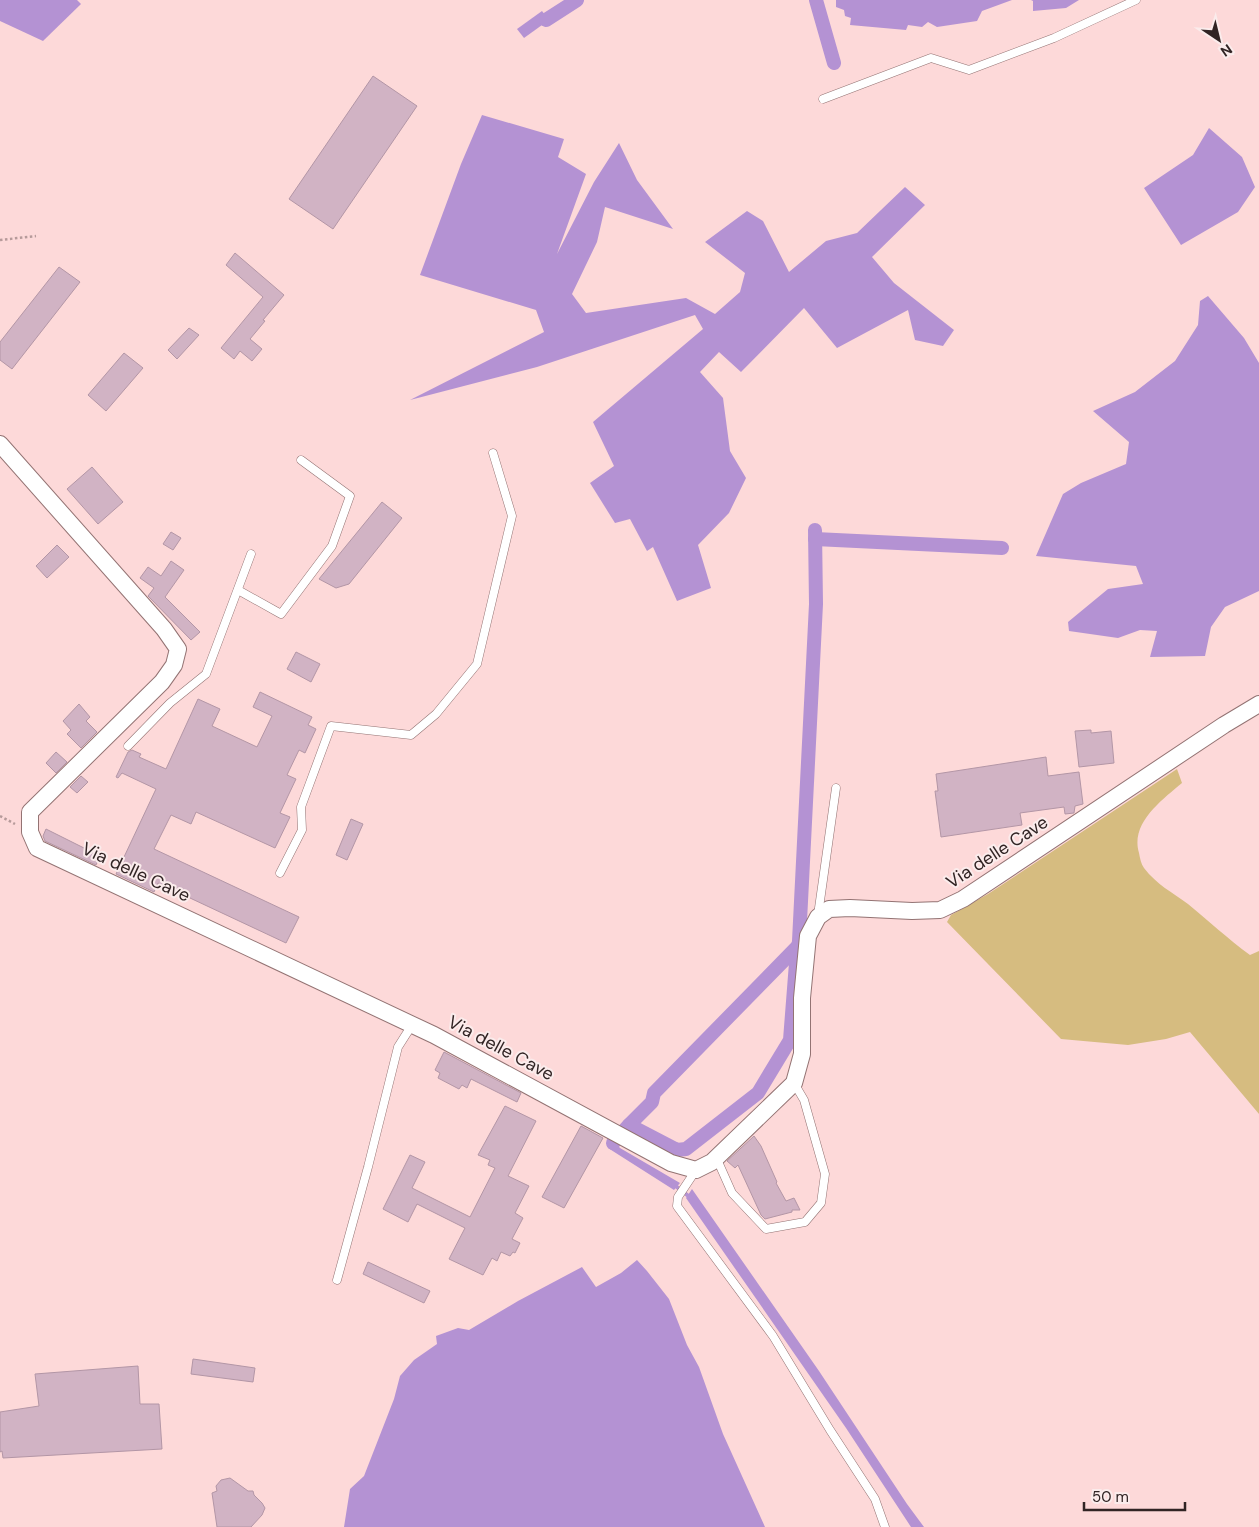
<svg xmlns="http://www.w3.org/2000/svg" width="1259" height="1527" font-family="'DM Sans',sans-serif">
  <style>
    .green { fill: #d6bc80 }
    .water { fill: #b492d3 }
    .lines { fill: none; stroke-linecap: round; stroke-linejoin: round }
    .stream { stroke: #b492d3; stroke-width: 4 }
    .canal { stroke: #b492d3; stroke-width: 14 }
    .building { fill: #d1b3c4; stroke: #b396a6 }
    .lane-casing { stroke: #937373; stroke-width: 9 }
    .street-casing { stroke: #937373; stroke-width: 18 }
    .path { stroke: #b69a9a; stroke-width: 2.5; stroke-dasharray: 2.5 2.5; stroke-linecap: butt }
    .lane { stroke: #fff; stroke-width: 8 }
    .street { stroke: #fff; stroke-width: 16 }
    .labels { text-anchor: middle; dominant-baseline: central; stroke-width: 4; stroke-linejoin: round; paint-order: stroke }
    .street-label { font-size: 18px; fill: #312424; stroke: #fbecec }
  </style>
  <rect width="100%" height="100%" fill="#fdd9d9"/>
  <path class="green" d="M1177,769L1182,783C1162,800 1130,823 1139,853C1140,858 1141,864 1144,868C1157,885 1172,892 1188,904C1209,921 1228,939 1250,955L1259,951V1114L1190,1032L1166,1039L1128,1045L1061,1039L947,922L951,915L988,894Z"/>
  <g class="water">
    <polygon points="0,0 77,0 81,4 43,41 0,21"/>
    <polygon points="836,0 1012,0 982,11 977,21 937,27 928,22 922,27 908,25 906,30 850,25 851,18 845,16 844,10 836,7"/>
    <polygon points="1031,0 1079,0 1066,8 1033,11 1033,1"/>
    <polygon points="542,11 549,20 524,38 517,29"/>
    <polygon points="482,115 564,139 558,157 586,174 557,254 594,182 619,143 637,180 673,229 605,207 597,242 572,294 586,313 686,298 715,314 740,292 745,273 705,242 747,211 763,221 789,272 826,241 857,233 905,187 925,205 872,257 894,283 954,330 943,346 915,340 908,310 837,348 804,308 741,372 719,352 700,372 723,398 730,451 746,478 729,513 698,545 711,588 677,601 653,547 647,551 630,519 615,523 590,483 614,466 593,422 703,329 695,315 537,367 410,400 544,332 536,310 420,275 461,164"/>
    <polygon points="1209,128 1242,157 1255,187 1238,212 1181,245 1144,188 1193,155"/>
    <polygon points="1208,296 1244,338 1259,363 1259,591 1225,607 1211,627 1205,656 1150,657 1157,631 1140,630 1118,638 1069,631 1068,622 1108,589 1143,584 1136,566 1036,556 1063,494 1081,483 1126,464 1129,442 1093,411 1135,392 1175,361 1198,325 1200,301"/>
    <polygon points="611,1140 614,1141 620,1148 680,1183 674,1190 608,1148 607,1145"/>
    <polygon points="692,1189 819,1371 907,1504 924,1527 911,1527 846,1428 686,1198"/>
    <polygon points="637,1260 647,1271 669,1299 687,1345 699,1367 723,1434 765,1527 344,1527 350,1489 364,1476 394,1399 400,1376 414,1360 437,1344 436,1336 458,1328 469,1330 518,1301 582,1267 596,1287 621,1273"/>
  </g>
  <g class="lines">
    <polyline class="stream" points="673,1184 691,1198"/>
    <g class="canal">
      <polyline points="816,0 834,63"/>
      <polyline points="546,20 577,0"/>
      <polyline points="815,539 1002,548"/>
      <polyline points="629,1125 652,1102 654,1093 798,946"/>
      <polyline points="613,1143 629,1125 677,1150 686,1149 758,1093 790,1040 796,963 799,941 816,604 815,530"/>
    </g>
  </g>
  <g class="building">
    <polygon points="373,76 417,106 333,229 289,199"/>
    <polygon points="235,253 284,295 263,320 265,321 250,339 262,349 252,361 240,351 234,359 221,348 263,297 226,265"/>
    <polygon points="59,267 80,282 12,369 0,360 0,342"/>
    <polygon points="189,328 199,335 177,359 168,350"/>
    <polygon points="124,353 143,368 106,411 88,395"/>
    <polygon points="92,467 123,502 98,524 67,489"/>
    <polygon points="382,502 402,518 349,584 336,588 319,579"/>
    <polygon points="171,532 181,538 173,550 163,544"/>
    <polygon points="57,545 69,557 47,578 36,566"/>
    <polygon points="171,561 184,570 165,597 200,632 191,640 148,596 154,588 140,578 148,567 161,576"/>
    <polygon points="296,652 320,664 311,682 287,669"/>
    <polygon points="260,692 312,717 308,725 316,729 305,753 299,750 287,775 296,779 280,813 290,817 275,848 196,812 191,824 171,815 154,849 299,917 286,943 158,883 154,892 116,874 156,789 122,773 118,778 116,777 128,752 132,750 141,754 139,757 166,769 198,699 220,709 212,726 257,747 272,716 253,707"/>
    <polygon points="79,704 90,717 86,721 97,732 81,748 67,734 71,730 63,721"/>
    <polygon points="1091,730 1091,733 1111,731 1114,763 1079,767 1075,731"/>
    <polygon points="56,752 67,762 56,773 46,763"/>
    <polygon points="1046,757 1048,776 1079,772 1083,804 1075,806 1074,813 1065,814 1064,807 1020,813 1022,825 941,837 935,791 938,791 936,774"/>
    <polygon points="81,776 88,782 77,793 70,787"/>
    <polygon points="351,819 363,824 347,860 336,855"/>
    <polygon points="46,829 100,856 96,865 45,841 43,836"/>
    <polygon points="444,1052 521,1093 517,1102 471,1079 467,1088 462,1085 459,1089 438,1078 440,1073 435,1070"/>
    <polygon points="505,1106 536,1121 508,1176 529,1186 515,1213 523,1218 512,1239 520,1243 515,1253 513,1252 510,1256 501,1252 497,1261 492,1258 483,1275 449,1259 465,1228 417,1204 408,1222 383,1209 410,1155 425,1162 412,1188 470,1217 495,1168 488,1165 490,1160 478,1155"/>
    <polygon points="581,1126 603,1138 564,1208 542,1197"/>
    <polygon points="754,1136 761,1146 777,1182 776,1183 786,1201 794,1198 800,1210 792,1210 792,1212 765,1219 761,1215 738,1165 735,1168 727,1161"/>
    <polygon points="368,1262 430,1291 424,1303 363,1274"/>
    <polygon points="193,1359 255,1368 253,1382 191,1374"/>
    <polygon points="138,1366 140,1404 159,1404 162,1449 3,1458 2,1451 0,1452 0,1412 39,1406 35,1374"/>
    <polygon points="230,1478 248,1491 253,1491 254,1495 262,1503 265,1508 262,1515 251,1527 217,1527 212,1493 217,1491 216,1486 221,1480"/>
  </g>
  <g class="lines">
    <defs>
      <g id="lane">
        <polyline points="823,99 931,58 969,70 1054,38 1136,0"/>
        <polyline points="238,590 281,614 332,546 350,496 301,460"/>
        <polyline points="128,746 170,703 206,674 251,554"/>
        <polyline points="280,873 302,830 301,807 331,726 411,735 436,714 477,664 512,516 493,453"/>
        <polyline points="818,915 836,788"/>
        <polyline points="716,1157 732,1193 766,1229 805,1222 821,1203 825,1174 804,1100 794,1083"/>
        <polyline points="696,1170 678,1197 677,1206 773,1336 830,1430 875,1499 885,1527"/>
        <polyline points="337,1280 368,1167 398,1047 412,1025"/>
      </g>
      <polyline id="street" points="0,444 164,629 178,649 174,665 162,682 30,812 30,832 37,848 434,1035 671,1163 696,1170 712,1162 794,1083 802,1054 802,998 808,936 818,917 829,909 850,908 912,911 940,910 963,899 1224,725 1259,704"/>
    </defs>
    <use href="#lane" class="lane-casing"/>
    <use href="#street" class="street-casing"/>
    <g class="path">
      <polyline points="0,240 36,236"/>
      <polyline points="0,816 15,824"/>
    </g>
    <use href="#lane" class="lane"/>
    <use href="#street" class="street"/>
  </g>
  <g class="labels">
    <g class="street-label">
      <text transform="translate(997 852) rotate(-33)">Via delle Cave</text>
      <text transform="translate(136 872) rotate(25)">Via delle Cave</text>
      <text transform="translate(501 1048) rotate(28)">Via delle Cave</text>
    </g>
  </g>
  <g transform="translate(1219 40) rotate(145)" stroke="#fbecec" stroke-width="4" paint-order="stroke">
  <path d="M0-4L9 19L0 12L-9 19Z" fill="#312424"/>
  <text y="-8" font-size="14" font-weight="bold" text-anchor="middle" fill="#312424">N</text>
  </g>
  <path d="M1084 1502v8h101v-8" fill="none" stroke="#312424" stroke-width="2.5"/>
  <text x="1092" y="1502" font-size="15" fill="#312424" stroke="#fbecec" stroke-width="4" paint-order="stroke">50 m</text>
</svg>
